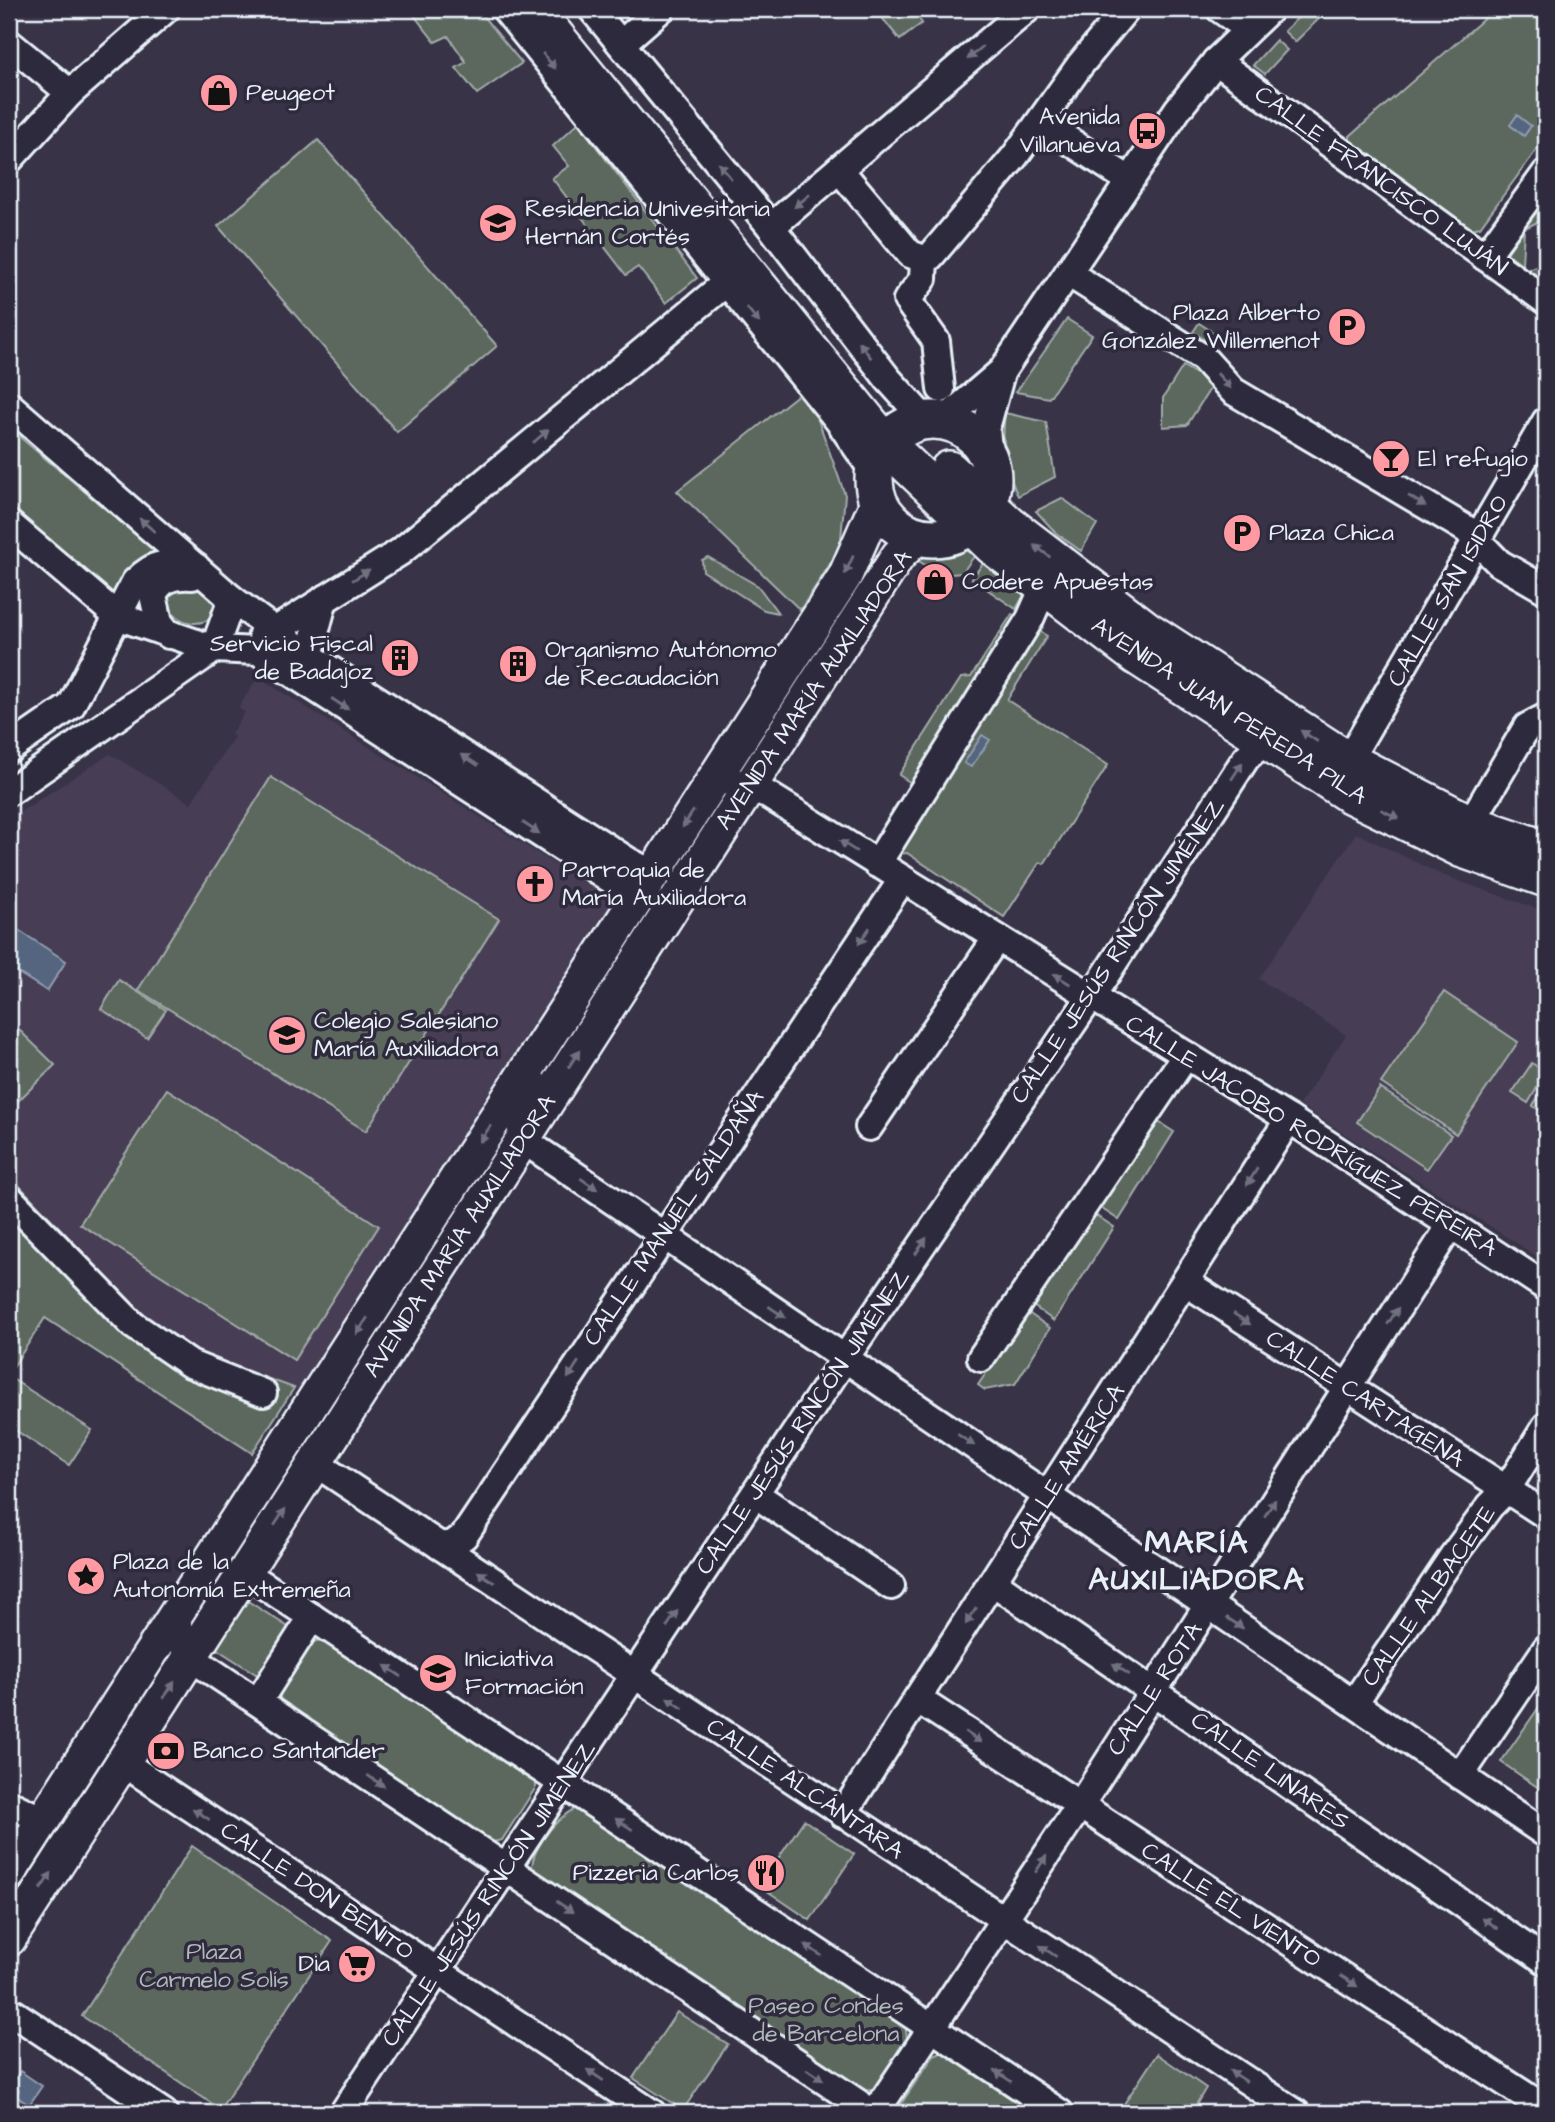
<svg xmlns="http://www.w3.org/2000/svg" width="1555" height="2122" font-family="'Architects Daughter',sans-serif">
  <style>
    .built { fill: #463e55 }
    .green { fill: #5c685d; stroke: #a2acaa; stroke-width: 2 }
    .water { fill: #55657f; stroke: #909daf; stroke-width: 2 }
    .lines { fill: none; stroke-linecap: round; stroke-linejoin: round }
    .minor-casing { stroke: #e8f1f8; stroke-width: 32 }
    .major-casing { stroke: #e8f1f8; stroke-width: 38 }
    .highway-casing { stroke: #e8f1f8; stroke-width: 42 }
    .minor { stroke: #2f2a3d; stroke-width: 26 }
    .major { stroke: #2f2a3d; stroke-width: 33 }
    .highway { stroke: #2f2a3d; stroke-width: 37 }
    .oneway { fill: #70707e }
    .labels { text-anchor: middle; dominant-baseline: central; stroke-width: 7; stroke-linejoin: round; paint-order: stroke }
    .poi-label { font-size: 24px; fill: #e8f1f8; stroke: #2f2a3d; text-anchor: start }
    .street-label { font-size: 24px; fill: #e8f1f8; stroke: #2f2a3d }
    .park-label { font-size: 24px; fill: #b0baba; stroke: #2f2a3d }
    .district-label { font-size: 32px; font-weight: bold; letter-spacing: 2px; fill: #e8f1f8; stroke: #2f2a3d }
  </style>
  <rect width="100%" height="100%" fill="#393348"/>
  <filter id="ink" filterUnits="userSpaceOnUse"><feTurbulence type="fractalNoise" baseFrequency=".0143" numOctaves="2"/><feDisplacementMap in="SourceGraphic" scale="14" xChannelSelector="R" yChannelSelector="G"/><feConvolveMatrix kernelMatrix="1 2 1 2 8 2 1 2 1" color-interpolation-filters="sRGB"/></filter>
  <g filter="url(#ink)">
    <g class="built">
      <polygon points="258,677 618,904 300,1390 190,1350 143,1315 9,1175 9,819 110,754 191,803 234,737 231,734 245,712 238,708"/>
      <polygon points="1356,833 1442,875 1546,912 1546,1262 1299,1105 1346,1035 1259,979"/>
    </g>
    <g class="green">
      <polygon points="412,9 477,9 522,63 477,94 456,68 466,62 448,36 435,42 410,10"/>
      <polygon points="875,9 923,9 916,15 922,23 900,40"/>
      <polygon points="1307,9 1326,12 1295,42 1284,31"/>
      <polygon points="1495,9 1546,9 1546,137 1480,227 1471,229 1350,145 1350,136"/>
      <polygon points="1276,40 1287,50 1265,74 1253,65"/>
      <polygon points="578,123 697,278 666,303 638,267 626,275 552,178 569,166 553,146"/>
      <polygon points="318,140 497,346 397,432 218,226"/>
      <polygon points="1546,199 1546,218 1525,228"/>
      <polygon points="1524,229 1522,264 1507,253"/>
      <polygon points="1546,262 1546,282 1528,269"/>
      <polygon points="1067,319 1092,335 1049,398 1016,392"/>
      <polygon points="1199,323 1216,334 1210,343 1193,332"/>
      <polygon points="1183,366 1213,384 1187,425 1163,427 1163,398"/>
      <polygon points="799,394 817,417 845,495 840,549 800,610 677,491"/>
      <path d="M1005,413L1046,422L1055,477L1018,496C1005,468 1001,444 1005,413Z"/>
      <path d="M9,428L160,555C129,560 124,571 119,600L99,589L9,512Z"/>
      <polygon points="1062,498 1097,524 1081,551 1056,533 1036,511"/>
      <polygon points="945,547 960,548 975,555 962,573 940,575 916,559 929,550"/>
      <polygon points="708,557 758,586 778,613 764,610 703,571 702,560"/>
      <polygon points="985,560 1024,595 1016,609 972,579"/>
      <path d="M198,587L214,603L213,618C189,630 176,619 160,601L164,591Z"/>
      <polygon points="1012,614 1047,636 1007,700 1108,765 1044,864 1040,862 1004,917 907,853 898,854 875,838 911,783 899,775 961,678 971,677"/>
      <polygon points="271,777 499,919 366,1131 138,990"/>
      <polygon points="119,980 166,1010 147,1038 101,1009"/>
      <polygon points="1444,992 1518,1042 1456,1134 1381,1083"/>
      <polygon points="9,1020 55,1065 18,1101 9,1092"/>
      <polygon points="1532,1063 1546,1073 1528,1103 1512,1093"/>
      <polygon points="1546,1085 1546,1114 1533,1106"/>
      <polygon points="1380,1088 1451,1135 1427,1169 1357,1122"/>
      <polygon points="167,1089 379,1226 294,1360 80,1224"/>
      <polygon points="1157,1121 1174,1132 1119,1220 1099,1207"/>
      <polygon points="9,1175 143,1315 190,1350 294,1388 252,1453 45,1318 9,1373"/>
      <polygon points="1094,1214 1114,1227 1054,1321 1032,1305"/>
      <polygon points="1027,1312 1050,1328 1015,1384 985,1390 978,1385"/>
      <polygon points="9,1377 92,1430 69,1465 9,1426"/>
      <polygon points="240,1596 296,1632 265,1680 209,1644"/>
      <polygon points="335,1639 535,1778 536,1787 502,1840 489,1843 284,1714 278,1689 307,1642"/>
      <polygon points="161,1658 172,1658 9,1915 9,1893"/>
      <polygon points="1546,1697 1546,1793 1501,1762"/>
      <path d="M585,1805L905,2023L907,2038L872,2090L859,2091L532,1870C530,1848 563,1808 585,1805Z"/>
      <polygon points="804,1820 854,1854 810,1920 760,1886"/>
      <polygon points="192,1846 332,1941 220,2109 82,2016"/>
      <polygon points="677,2012 728,2044 683,2110 633,2078"/>
      <polygon points="945,2050 1048,2113 901,2113 901,2104 934,2055"/>
      <polygon points="1157,2054 1206,2088 1191,2113 1118,2113"/>
    </g>
    <g class="water">
      <polygon points="1517,115 1531,126 1524,136 1510,125"/>
      <polygon points="982,735 990,740 971,767 964,763"/>
      <polygon points="9,924 66,961 47,991 9,967"/>
      <polygon points="20,2071 42,2086 29,2105 16,2096 19,2090 11,2085"/>
    </g>
    <g class="lines">
      <defs>
        <g id="minor">
          <polyline points="505,9 838,420 875,474"/>
          <polyline points="592,9 771,227 888,379 925,420"/>
          <polyline points="1220,9 1247,28"/>
          <polyline points="9,43 70,93"/>
          <polyline points="621,44 661,9"/>
          <polyline points="1216,61 1546,301"/>
          <polyline points="1038,125 1048,127 1129,180"/>
          <polyline points="9,160 70,93 166,9"/>
          <polyline points="839,169 910,254 924,259 930,257 1015,156 1080,65 1126,9"/>
          <polyline points="771,227 1027,9"/>
          <polyline points="1485,257 1546,173"/>
          <polyline points="924,259 923,279 907,300 936,341 941,389"/>
          <polyline points="1068,273 1203,358 1233,391 1466,529 1499,563 1546,590"/>
          <polyline points="9,405 232,599 309,656 628,861 653,874"/>
          <polyline points="946,419 1002,371 1178,109 1216,61 1270,9"/>
          <polyline points="989,460 986,428 1001,373"/>
          <polyline points="9,524 117,616 214,649 258,651 615,882 636,900"/>
          <polyline points="262,634 276,630 400,552 727,282"/>
          <path d="M169,635L159,622L153,595C161,578 174,575 192,576"/>
          <polyline points="309,656 324,599"/>
          <path d="M9,749L71,706L135,582C156,561 167,562 196,567"/>
          <polyline points="1348,761 1546,421"/>
          <polyline points="713,780 750,784 1289,1119 1546,1287"/>
          <polyline points="9,792 214,649 232,599"/>
          <polyline points="1470,824 1527,727 1546,717"/>
          <polyline points="877,864 1030,619 1045,585"/>
          <path d="M533,1082C517,1106 511,1123 532,1146L1546,1834"/>
          <polyline points="869,1127 996,939"/>
          <polyline points="9,1198 133,1325 190,1364 263,1393"/>
          <polyline points="1185,1282 1546,1515"/>
          <polyline points="981,1358 1186,1055"/>
          <polyline points="315,1463 1296,2113"/>
          <polyline points="755,1494 891,1586"/>
          <polyline points="440,1546 453,1544 464,1536 902,880"/>
          <polyline points="244,1572 1060,2113"/>
          <polyline points="993,1582 1546,1961"/>
          <path d="M178,1612C177,1630 179,1642 190,1657L873,2113"/>
          <polyline points="917,1699 1546,2109"/>
          <polyline points="258,1702 312,1617"/>
          <polyline points="1354,1703 1453,1556 1490,1506 1507,1489 1546,1426"/>
          <polyline points="122,1762 652,2113"/>
          <polyline points="1460,1776 1546,1649"/>
          <polyline points="9,1804 43,1820"/>
          <polyline points="843,1814 1289,1119"/>
          <polyline points="9,2010 164,2113"/>
          <polyline points="343,2113 845,1358 1105,976 1246,758 1258,747 1273,744"/>
          <polyline points="875,2113 1090,1790 1451,1225"/>
        </g>
        <g id="major">
          <polyline points="9,1873 845,576 877,503"/>
          <polyline points="9,1939 898,556 916,538"/>
        </g>
        <g id="highway">
          <polyline points="533,9 886,444 993,546 1137,656 1348,793 1463,849 1546,878"/>
          <circle cx="933" cy="479" r="59"/>
          <polyline points="949,470 1009,525 1145,629 1348,761 1470,824 1546,850"/>
        </g>
      </defs>
      <use href="#minor" class="minor-casing"/>
      <use href="#major" class="major-casing"/>
      <use href="#highway" class="highway-casing"/>
      <use href="#minor" class="minor"/>
      <use href="#major" class="major"/>
      <use href="#highway" class="highway"/>
    </g>
    <defs><path id="oneway-solid" d="M-6-.8H1V-3.2L6.5 0L1 3.2V.8H-6Z" transform="scale(1.75)"/></defs>
    <g class="oneway">
      <use href="#oneway-solid" transform="translate(975 53) rotate(140)"/>
      <use href="#oneway-solid" transform="translate(549 61) rotate(50)"/>
      <use href="#oneway-solid" transform="translate(725 171) rotate(-129)"/>
      <use href="#oneway-solid" transform="translate(802 201) rotate(140)"/>
      <use href="#oneway-solid" transform="translate(753 315) rotate(51)"/>
      <use href="#oneway-solid" transform="translate(865 350) rotate(-127)"/>
      <use href="#oneway-solid" transform="translate(1224 381) rotate(48)"/>
      <use href="#oneway-solid" transform="translate(541 436) rotate(-40)"/>
      <use href="#oneway-solid" transform="translate(1417 501) rotate(31)"/>
      <use href="#oneway-solid" transform="translate(147 525) rotate(-139)"/>
      <use href="#oneway-solid" transform="translate(1042 551) rotate(-143)"/>
      <use href="#oneway-solid" transform="translate(849 565) rotate(115)"/>
      <use href="#oneway-solid" transform="translate(361 575) rotate(-32)"/>
      <use href="#oneway-solid" transform="translate(340 704) rotate(33)"/>
      <use href="#oneway-solid" transform="translate(1309 736) rotate(-147)"/>
      <use href="#oneway-solid" transform="translate(470 760) rotate(-147)"/>
      <use href="#oneway-solid" transform="translate(1237 771) rotate(-57)"/>
      <use href="#oneway-solid" transform="translate(1390 814) rotate(26)"/>
      <use href="#oneway-solid" transform="translate(688 819) rotate(123)"/>
      <use href="#oneway-solid" transform="translate(531 828) rotate(33)"/>
      <use href="#oneway-solid" transform="translate(848 846) rotate(-148)"/>
      <use href="#oneway-solid" transform="translate(864 936) rotate(124)"/>
      <use href="#oneway-solid" transform="translate(1062 979) rotate(-148)"/>
      <use href="#oneway-solid" transform="translate(574 1059) rotate(-57)"/>
      <use href="#oneway-solid" transform="translate(485 1134) rotate(123)"/>
      <use href="#oneway-solid" transform="translate(1252 1177) rotate(122)"/>
      <use href="#oneway-solid" transform="translate(589 1184) rotate(34)"/>
      <use href="#oneway-solid" transform="translate(921 1246) rotate(-56)"/>
      <use href="#oneway-solid" transform="translate(777 1312) rotate(34)"/>
      <use href="#oneway-solid" transform="translate(1393 1316) rotate(-57)"/>
      <use href="#oneway-solid" transform="translate(1242 1319) rotate(33)"/>
      <use href="#oneway-solid" transform="translate(362 1326) rotate(123)"/>
      <use href="#oneway-solid" transform="translate(573 1370) rotate(123)"/>
      <use href="#oneway-solid" transform="translate(966 1440) rotate(34)"/>
      <use href="#oneway-solid" transform="translate(1270 1508) rotate(-57)"/>
      <use href="#oneway-solid" transform="translate(280 1517) rotate(-57)"/>
      <use href="#oneway-solid" transform="translate(486 1577) rotate(-146)"/>
      <use href="#oneway-solid" transform="translate(971 1616) rotate(123)"/>
      <use href="#oneway-solid" transform="translate(672 1619) rotate(-56)"/>
      <use href="#oneway-solid" transform="translate(1235 1623) rotate(34)"/>
      <use href="#oneway-solid" transform="translate(1121 1669) rotate(-146)"/>
      <use href="#oneway-solid" transform="translate(393 1671) rotate(-147)"/>
      <use href="#oneway-solid" transform="translate(169 1690) rotate(-57)"/>
      <use href="#oneway-solid" transform="translate(675 1703) rotate(-146)"/>
      <use href="#oneway-solid" transform="translate(973 1737) rotate(34)"/>
      <use href="#oneway-solid" transform="translate(376 1781) rotate(34)"/>
      <use href="#oneway-solid" transform="translate(201 1814) rotate(-146)"/>
      <use href="#oneway-solid" transform="translate(624 1824) rotate(-146)"/>
      <use href="#oneway-solid" transform="translate(1041 1864) rotate(-57)"/>
      <use href="#oneway-solid" transform="translate(46 1881) rotate(-57)"/>
      <use href="#oneway-solid" transform="translate(565 1907) rotate(34)"/>
      <use href="#oneway-solid" transform="translate(1490 1923) rotate(-145)"/>
      <use href="#oneway-solid" transform="translate(813 1950) rotate(-146)"/>
      <use href="#oneway-solid" transform="translate(1048 1951) rotate(-146)"/>
      <use href="#oneway-solid" transform="translate(1349 1981) rotate(33)"/>
      <use href="#oneway-solid" transform="translate(595 2075) rotate(-146)"/>
      <use href="#oneway-solid" transform="translate(815 2075) rotate(34)"/>
      <use href="#oneway-solid" transform="translate(1003 2076) rotate(-146)"/>
      <use href="#oneway-solid" transform="translate(1238 2076) rotate(-147)"/>
    </g>
  </g>
  <defs>
    <symbol id="shop-disc" viewBox="-11 -11 22 22"><circle r="9.5" fill="#ff9aa2" stroke="#2f2a3d"/><path d="M-5-2.5h2.3a2.7 3.5 0 0 1 5.4 0H5L5.5 6h-11ZM-1.5-2.5h3a1.5 2.3 0 0 0-3 0Z" fill="#111"/></symbol>
    <symbol id="bus-disc" viewBox="-11 -11 22 22"><circle r="9.5" fill="#ff9aa2" stroke="#2f2a3d"/><path d="M-5-6H5V4H4V6H2V4H-2V6H-4V4H-5ZM-3.5-4V0h7V-4ZM-3.5 1.2v1.5H-2V1.2ZM2 1.2v1.5H3.5V1.2Z" fill="#111"/></symbol>
    <symbol id="university-disc" viewBox="-11 -11 22 22"><circle r="9.5" fill="#ff9aa2" stroke="#2f2a3d"/><path d="M0-5L7-2L0 1L-7-2ZM-4 1L0 2.5L4 1V4Q0 6-4 4Z" fill="#111"/></symbol>
    <symbol id="parking-disc" viewBox="-11 -11 22 22"><circle r="9.5" fill="#ff9aa2" stroke="#2f2a3d"/><path d="M-3.5-5.5H1a3.5 3.5 0 0 1 0 7H-1V5.5H-3.5ZM-1-3.4V-.6H.8a1.4 1.4 0 0 0 0-2.8Z" fill="#111"/></symbol>
    <symbol id="bar-disc" viewBox="-11 -11 22 22"><circle r="9.5" fill="#ff9aa2" stroke="#2f2a3d"/><path d="M-6-5H6L.8 .8V4.5H3.5V6h-7V4.5H-.8V.8Z" fill="#111"/></symbol>
    <symbol id="building-disc" viewBox="-11 -11 22 22"><circle r="9.5" fill="#ff9aa2" stroke="#2f2a3d"/><path d="M-4-6H4V6H1V3H-1V6H-4ZM-2.5-4.3h1.7v1.8h-1.7ZM.8-4.3h1.7v1.8H.8ZM-2.5-1h1.7V.8h-1.7ZM.8-1h1.7V.8H.8Z" fill="#111"/></symbol>
    <symbol id="church-disc" viewBox="-11 -11 22 22"><circle r="9.5" fill="#ff9aa2" stroke="#2f2a3d"/><path d="M-1.2-6h2.4v3.5h3.3v2.4h-3.3V6h-2.4V-.1h-3.3v-2.4h3.3Z" fill="#111"/></symbol>
    <symbol id="school-disc" viewBox="-11 -11 22 22"><circle r="9.5" fill="#ff9aa2" stroke="#2f2a3d"/><path d="M0-5L7-2L0 1L-7-2ZM-4 1L0 2.5L4 1V4Q0 6-4 4Z" fill="#111"/></symbol>
    <symbol id="sight-disc" viewBox="-11 -11 22 22"><circle r="9.5" fill="#ff9aa2" stroke="#2f2a3d"/><path d="M0-6L1.8-2.2L6-1.7L2.9 1.2L3.7 5.4L0 3.3L-3.7 5.4L-2.9 1.2L-6-1.7L-1.8-2.2Z" fill="#111"/></symbol>
    <symbol id="bank-disc" viewBox="-11 -11 22 22"><circle r="9.5" fill="#ff9aa2" stroke="#2f2a3d"/><path d="M-6-4H6V4H-6ZM0-2.3a2.3 2.3 0 1 0 0 4.6a2.3 2.3 0 1 0 0-4.6Z" fill="#111"/></symbol>
    <symbol id="restaurant-disc" viewBox="-11 -11 22 22"><circle r="9.5" fill="#ff9aa2" stroke="#2f2a3d"/><path d="M-5-6h1v4h1v-4h1v4h1v-4h1v5L-1.5 .5V6h-2V.5L-5-1ZM5-6V6H3V1.5H1.5Q1.5-4 5-6Z" fill="#111"/></symbol>
    <symbol id="supermarket-disc" viewBox="-11 -11 22 22"><circle r="9.5" fill="#ff9aa2" stroke="#2f2a3d"/><path d="M-6-5.5h2.5l.6 2H6L4.5 2H-2.5L-4.4-4H-6ZM-1.5 3.2a1.3 1.3 0 1 0 .1 0ZM3 3.2a1.3 1.3 0 1 0 .1 0Z" fill="#111"/></symbol>
  </defs>
  <g fill-rule="evenodd">
    <use href="#shop-disc" x="197" y="71" width="44" height="44"/>
    <use href="#bus-disc" x="1125" y="109" width="44" height="44"/>
    <use href="#university-disc" x="476" y="201" width="44" height="44"/>
    <use href="#parking-disc" x="1325" y="305" width="44" height="44"/>
    <use href="#bar-disc" x="1369" y="437" width="44" height="44"/>
    <use href="#parking-disc" x="1220" y="511" width="44" height="44"/>
    <use href="#shop-disc" x="913" y="560" width="44" height="44"/>
    <use href="#building-disc" x="378" y="636" width="44" height="44"/>
    <use href="#building-disc" x="496" y="642" width="44" height="44"/>
    <use href="#church-disc" x="513" y="862" width="44" height="44"/>
    <use href="#school-disc" x="265" y="1013" width="44" height="44"/>
    <use href="#sight-disc" x="64" y="1554" width="44" height="44"/>
    <use href="#university-disc" x="416" y="1651" width="44" height="44"/>
    <use href="#bank-disc" x="144" y="1729" width="44" height="44"/>
    <use href="#restaurant-disc" x="744" y="1851" width="44" height="44"/>
    <use href="#supermarket-disc" x="335" y="1942" width="44" height="44"/>
  </g>
  <g class="labels">
    <g class="poi-label">
      <text x="246" y="93">Peugeot</text>
      <text x="1120" y="117" text-anchor="end">Avenida<tspan x="1120" dy="28">Villanueva</tspan></text>
      <text x="525" y="209">Residencia Univesitaria<tspan x="525" dy="28">Hernán Cortés</tspan></text>
      <text x="1320" y="313" text-anchor="end">Plaza Alberto<tspan x="1320" dy="28">González Willemenot</tspan></text>
      <text x="1418" y="459">El refugio</text>
      <text x="1269" y="533">Plaza Chica</text>
      <text x="962" y="582">Codere Apuestas</text>
      <text x="373" y="644" text-anchor="end">Servicio Fiscal<tspan x="373" dy="28">de Badajoz</tspan></text>
      <text x="545" y="650">Organismo Autónomo<tspan x="545" dy="28">de Recaudación</tspan></text>
      <text x="562" y="870">Parroquia de<tspan x="562" dy="28">María Auxiliadora</tspan></text>
      <text x="314" y="1021">Colegio Salesiano<tspan x="314" dy="28">María Auxiliadora</tspan></text>
      <text x="113" y="1562">Plaza de la<tspan x="113" dy="28">Autonomía Extremeña</tspan></text>
      <text x="465" y="1659">Iniciativa<tspan x="465" dy="28">Formación</tspan></text>
      <text x="193" y="1751">Banco Santander</text>
      <text x="739" y="1873" text-anchor="end">Pizzeria Carlos</text>
      <text x="330" y="1964" text-anchor="end">Dia</text>
    </g>
    <g class="street-label">
      <text transform="translate(1381 181) rotate(36)">CALLE FRANCISCO LUJÁN</text>
      <text transform="translate(1448 591) rotate(-60)">CALLE SAN ISIDRO</text>
      <text transform="translate(814 690) rotate(-56)">AVENIDA MARÍA AUXILIADORA</text>
      <text transform="translate(1229 711) rotate(33)">AVENIDA JUAN PEREDA PILA</text>
      <text transform="translate(1118 951) rotate(-56)">CALLE JESÚS RINCÓN JIMÉNEZ</text>
      <text transform="translate(1311 1136) rotate(32)">CALLE JACOBO RODRÍGUEZ PEREIRA</text>
      <text transform="translate(674 1218) rotate(-56)">CALLE MANUEL SALDAÑA</text>
      <text transform="translate(460 1236) rotate(-57)">AVENIDA MARÍA AUXILIADORA</text>
      <text transform="translate(1365 1399) rotate(33)">CALLE CARTAGENA</text>
      <text transform="translate(803 1422) rotate(-56)">CALLE JESÚS RINCÓN JIMÉNEZ</text>
      <text transform="translate(1067 1467) rotate(-57)">CALLE AMÉRICA</text>
      <text transform="translate(1429 1596) rotate(-55)">CALLE ALBACETE</text>
      <text transform="translate(1155 1689) rotate(-57)">CALLE ROTA</text>
      <text transform="translate(1270 1771) rotate(35)">CALLE LINARES</text>
      <text transform="translate(805 1789) rotate(34)">CALLE ALCÁNTARA</text>
      <text transform="translate(317 1891) rotate(34)">CALLE DON BENITO</text>
      <text transform="translate(489 1894) rotate(-56)">CALLE JESÚS RINCÓN JIMÉNEZ</text>
      <text transform="translate(1231 1905) rotate(33)">CALLE EL VIENTO</text>
    </g>
    <g class="park-label">
      <text x="214" y="1952">Plaza<tspan x="214" dy="28">Carmelo Solís</tspan></text>
      <text x="826" y="2006">Paseo Condes<tspan x="826" dy="28">de Barcelona</tspan></text>
    </g>
    <g class="district-label">
      <text x="1197" y="1542">MARÍA<tspan x="1197" dy="37">AUXILIADORA</tspan></text>
    </g>
  </g>
  <rect width="1555" height="2122" fill="none" stroke="#2f2a3d" stroke-width="35"/>
  <rect x="18" y="18" width="1520" height="2087" fill="none" stroke="#e8f1f8" stroke-width="2.5" filter="url(#ink)"/>
</svg>
